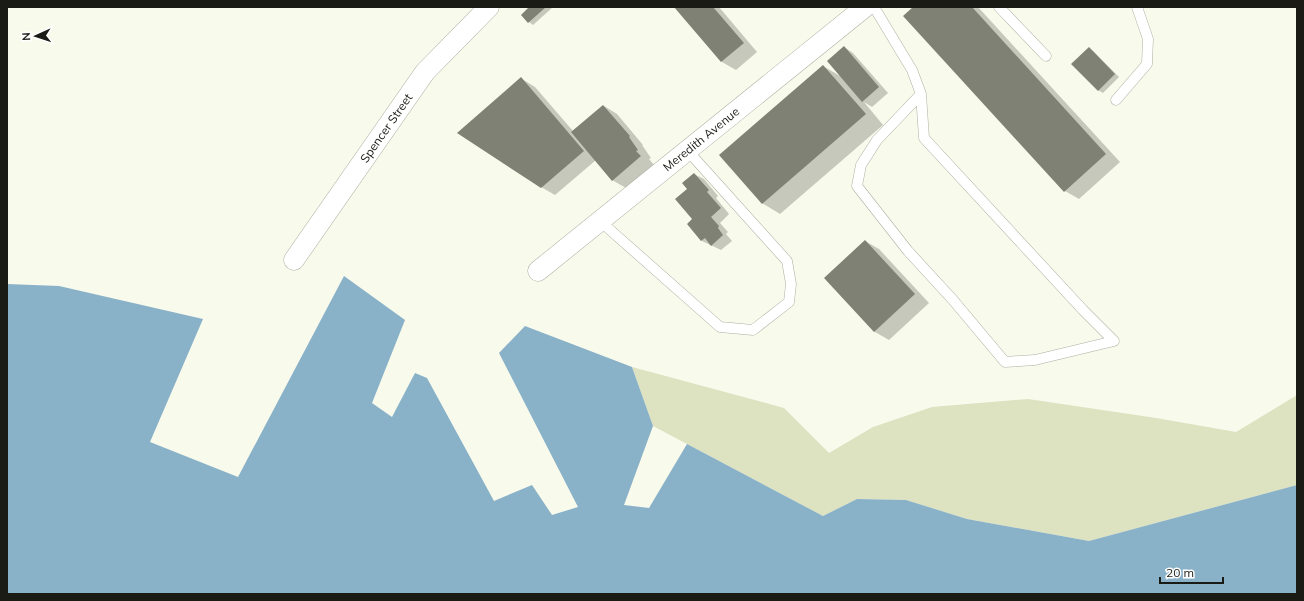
<svg xmlns="http://www.w3.org/2000/svg" width="1304" height="601" font-family="Mulish,sans-serif">
  <style>
    .green { fill: #dde2c1 }
    .water { fill: #89b1c8 }
    .shadow { fill: #0003 }
    .building { fill: #7f8174 }
    .lines { fill: none; stroke-linecap: round; stroke-linejoin: round }
    .service-casing { stroke: #adafa2; stroke-width: 11 }
    .minor-casing { stroke: #adafa2; stroke-width: 21 }
    .service { stroke: #fff; stroke-width: 10 }
    .minor { stroke: #fff; stroke-width: 20 }
    .labels { text-anchor: middle; dominant-baseline: central; stroke-width: 4; stroke-linejoin: round; paint-order: stroke }
    .street-label { font-size: 12px; fill: #1b1b16; stroke: #fff }
  </style>
  <rect width="100%" height="100%" fill="#f8faec"/>
  <polygon class="green" points="632,367 784,408 829,453 873,427 932,407 1028,399 1156,418 1236,432 1297,395 1297,485 1089,541 967,519 906,500 857,499 823,516 653,426"/>
  <polygon class="water" points="344,276 405,320 372,403 392,417 415,373 427,378 494,501 532,485 552,515 578,507 499,353 525,326 632,367 653,426 624,505 649,508 687,444 823,516 857,499 906,500 967,519 1089,541 1297,485 1297,594 7,594 7,284 59,286 203,319 150,442 238,477"/>
  <g class="shadow">
    <polygon points="531,7 553,7 533,25 529,22"/>
    <polygon points="675,7 719,7 757,52 736,70 722,62"/>
    <polygon points="914,7 978,7 1120,162 1079,199 1065,191 904,16"/>
    <polygon points="844,47 853,53 888,93 872,107 864,102 883,125 780,214 762,203 823,66 840,76"/>
    <polygon points="1089,48 1093,51 1119,77 1103,93 1098,90"/>
    <polygon points="522,79 535,87 573,131 604,106 617,114 643,145 642,145 651,158 649,159 654,165 626,188 612,180 596,160 555,195 541,187"/>
    <polygon points="694,174 704,179 718,196 716,198 729,214 720,223 728,232 726,234 732,241 721,250 702,241 688,224 694,219 688,189"/>
    <polygon points="865,241 879,249 929,303 889,340 875,332 825,278"/>
  </g>
  <g class="building">
    <polygon points="529,7 546,7 528,23 521,15"/>
    <polygon points="674,7 713,7 744,43 721,62"/>
    <polygon points="913,7 972,7 1106,154 1064,192 903,16"/>
    <polygon points="844,46 879,87 862,102 827,61"/>
    <polygon points="1089,47 1115,74 1098,91 1071,64"/>
    <polygon points="823,65 866,114 762,204 719,155"/>
    <polygon points="521,77 584,151 541,188 457,133"/>
    <polygon points="603,105 630,136 629,137 638,150 636,151 641,156 612,181 571,132"/>
    <polygon points="694,173 709,190 707,192 721,208 711,217 719,226 718,228 723,235 711,246 705,238 701,241 687,224 692,219 675,199 687,189 682,183"/>
    <polygon points="865,240 915,294 874,332 824,278"/>
  </g>
  <g class="lines">
    <defs>
      <g id="service">
        <polyline points="874,7 912,70 921,94 924,138 1083,310 1114,341 1035,360 1005,362 953,300 908,251 857,186 861,165 877,140 921,94"/>
        <polyline points="999,7 1046,56"/>
        <polyline points="1116,100 1147,64 1148,39 1137,7"/>
        <polyline points="600,221 720,327 753,330 789,302 791,284 787,261 687,150"/>
      </g>
      <g id="minor">
        <polyline points="294,260 425,72 489,7"/>
        <polyline points="538,271 865,7"/>
      </g>
    </defs>
    <use href="#service" class="service-casing"/>
    <use href="#minor" class="minor-casing"/>
    <use href="#service" class="service"/>
    <use href="#minor" class="minor"/>
  </g>
  <g class="labels">
    <g class="street-label">
      <text transform="translate(386 128) rotate(-55)">Spencer Street</text>
      <text transform="translate(701 139) rotate(-39)">Meredith Avenue</text>
    </g>
  </g>
  <rect width="1304" height="601" fill="none" stroke="#1b1b16" stroke-width="16"/>
  <g transform="translate(36 36) rotate(267)" stroke="#ffffff" stroke-width="3" paint-order="stroke">
  <path d="M0-3L7 15L0 10L-7 15Z" fill="#1b1b16"/>
  <text y="-6" font-size="11" font-weight="bold" text-anchor="middle" fill="#1b1b16">N</text>
  </g>
  <path d="M1160 577v6h63v-6" fill="none" stroke="#1b1b16" stroke-width="2"/>
  <text x="1166" y="577" font-size="12" fill="#1b1b16" stroke="#ffffff" stroke-width="3" paint-order="stroke">20 m</text>
</svg>
